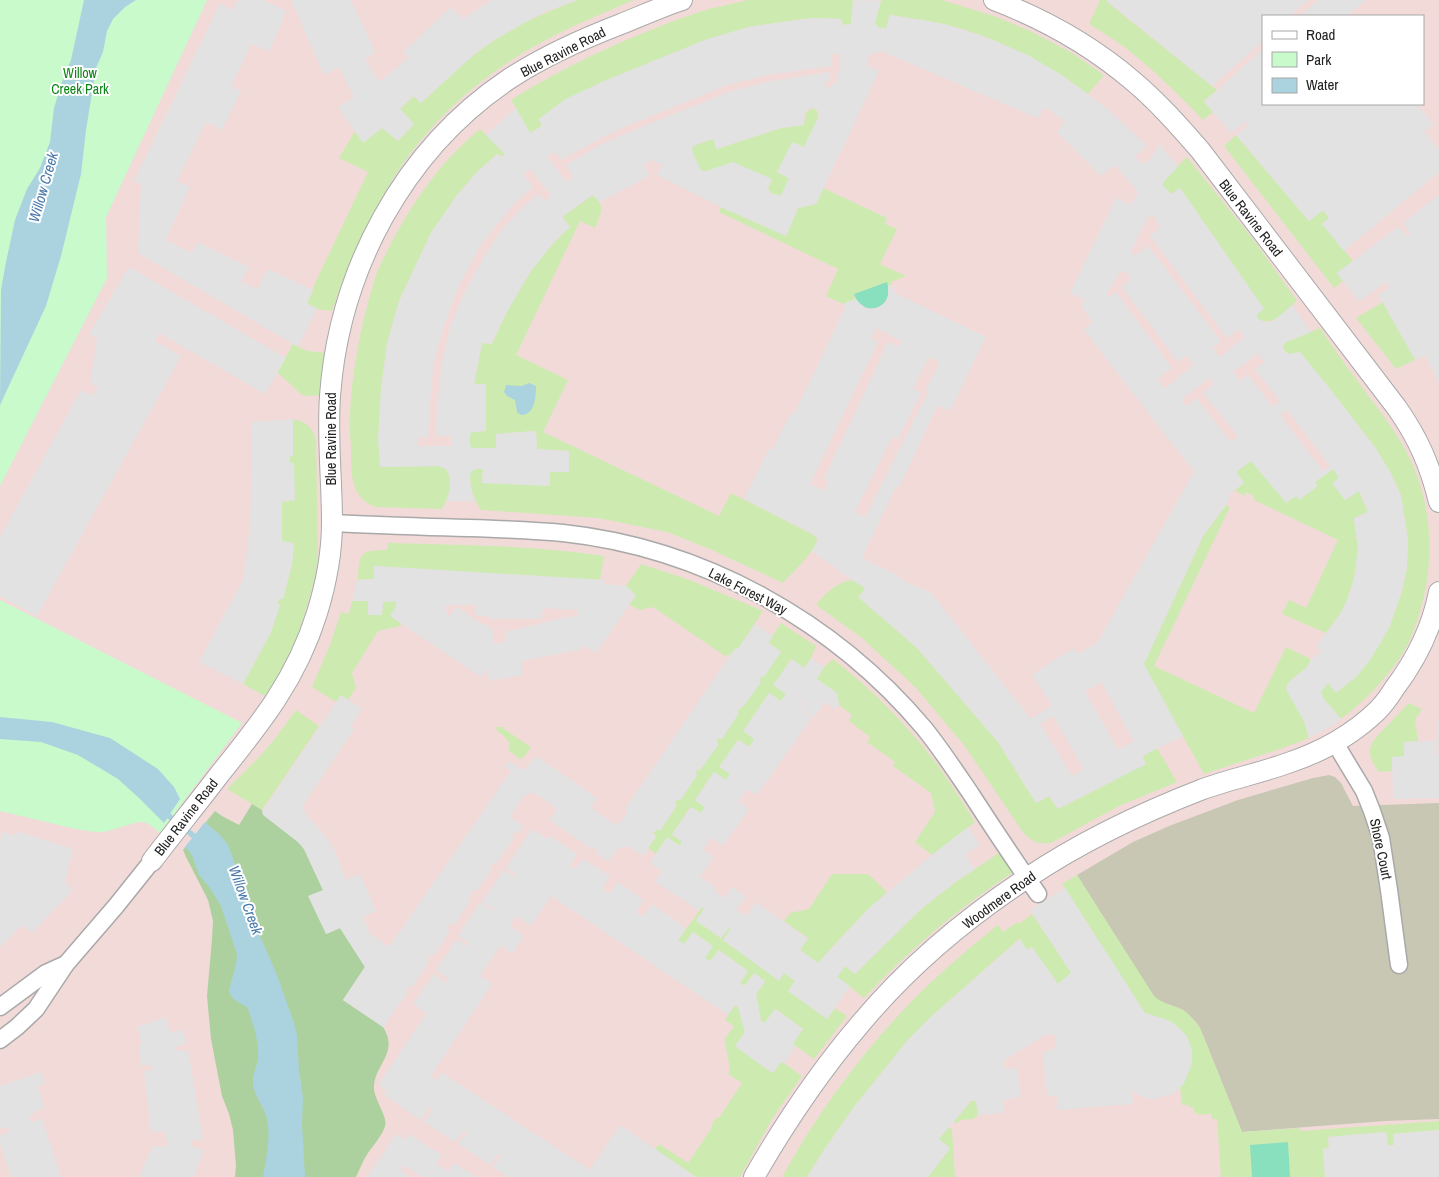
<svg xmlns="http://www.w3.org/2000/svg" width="1439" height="1177" font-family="'Archivo Narrow',sans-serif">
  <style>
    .commercial { fill: #f2dad9; fill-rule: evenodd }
    .construction { fill: #c7c7b4 }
    .grass { fill: #cdebb0 }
    .forest { fill: #add19e }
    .park { fill: #c8facc }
    .pitch { fill: #88e0be }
    .parking { fill: #e2e2e2; fill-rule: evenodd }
    .water { fill: #aad3df }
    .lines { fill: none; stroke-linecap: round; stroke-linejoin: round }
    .stream { stroke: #aad3df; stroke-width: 5.5 }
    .minor-casing { stroke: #a9a9a9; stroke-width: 19 }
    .tertiary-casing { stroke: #a9a9a9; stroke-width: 22 }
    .minor { stroke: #fff; stroke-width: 16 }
    .tertiary { stroke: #fff; stroke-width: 20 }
    .labels { text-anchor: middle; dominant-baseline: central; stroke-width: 4; stroke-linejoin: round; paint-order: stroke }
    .street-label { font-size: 14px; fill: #222; stroke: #fff }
    .park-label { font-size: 14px; fill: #0c8416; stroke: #fff }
    .water-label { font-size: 15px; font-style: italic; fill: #4a7aab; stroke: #fff }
  </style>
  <rect width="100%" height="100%" fill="#f2efe9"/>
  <path class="commercial" d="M0,0H1439V1177H0ZM1263,16H1423V104H1263Z"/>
  <polygon class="construction" points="1329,775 1335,777 1341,783 1353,806 1439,803 1439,1119 1385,1121 1242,1132 1200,1028 1195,1021 1183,1010 1157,1000 1153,996 1077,875 1133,842 1169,826 1238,800 1313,778"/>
  <g class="grass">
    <path d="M578,0H634C604,13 573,25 544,41C487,71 434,117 398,171C386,189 377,208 368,227C354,255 342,282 332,311L317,309L307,303L313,290L315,283L368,172L339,158L355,131L363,142L382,128L414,124L400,109L414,96L421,103C440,86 458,66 479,51C509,28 543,13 578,0Z"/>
    <path d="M748,0H853L851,24L844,25L842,23L841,19L811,18L749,27L705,40L602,82L566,99L539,119L542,126L530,133L511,100C568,64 635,34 699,12C715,7 732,4 748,0Z"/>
    <path d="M881,0H942L994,16L1032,32L1072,53L1104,75L1088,94C1044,63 996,36 943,24C926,20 908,18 890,15L886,28C881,30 876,27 875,22Z"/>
    <path d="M1100,0H1108L1107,2L1217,90L1204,101L1213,112L1203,120C1182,98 1161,77 1138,58C1123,45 1106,34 1089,24Z"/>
    <path d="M813,108C818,111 819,113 818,118L804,148L777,172L789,178L781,196L770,193L768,189L772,179L703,171L700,169L692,151L693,146L712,139H713L717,149L781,128L804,125L806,112Z"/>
    <path d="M480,129L505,154L501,157L497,154L478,171L457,195L431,233L399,301L387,344L381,389L380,467L438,466C441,467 444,467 446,469C455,478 448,500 442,509L376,507C349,498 351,470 351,446C350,435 349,423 350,412C352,374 359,335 369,299C372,290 374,279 378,270C396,230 422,187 452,155C461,146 470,137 480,129Z"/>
    <polygon points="1236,135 1309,221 1323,210 1329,218 1322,224 1353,261 1337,273 1343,281 1334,288 1224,146"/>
    <path d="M1187,157L1256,243L1297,301C1286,310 1273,328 1258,319L1257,314L1264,309L1180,188L1171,194C1168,192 1164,189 1163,185C1163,179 1182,162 1187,157Z"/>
    <polygon points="823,188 887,218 885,224 897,229 880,264 906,276 891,282 892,285 889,286 887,282 854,294 855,299 843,304 826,296 838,269 719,212 721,207 786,236 798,208 816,204"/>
    <path d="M593,195C606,207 601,212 595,228L580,221L516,355L568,380L543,432L719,516L731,493L812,534C814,536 817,538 817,540C818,548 789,576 783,583L712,550L667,532L598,518L481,510C474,499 467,484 471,471L476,469L483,468L482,483L550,485V472L569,451L537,449L536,431L496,434V448L472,449L470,446V434L472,432L485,431L486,384H474L482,343L492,344C503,320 515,293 531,271C542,255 556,240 570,227L562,217Z"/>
    <polygon points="1383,302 1415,360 1396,369 1356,318"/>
    <path d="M1320,328C1334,349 1349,370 1364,390C1379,410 1395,430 1407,453C1432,501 1436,559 1420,611C1416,625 1411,640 1403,653C1386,679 1365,701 1341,719L1323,698L1321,692L1328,683L1370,660L1389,628L1402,591L1407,567L1408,540L1401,495L1391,474L1377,450L1322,379L1291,354H1288L1283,348L1284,344L1286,342Z"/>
    <polygon points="293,344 307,351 327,353 323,395 306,396 302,395 277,372"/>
    <path d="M293,419C305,421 312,427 316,439L318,555L315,579L298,636L280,672L265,696L243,684L271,632L280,605L277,604L279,598L283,599L292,564L294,543L282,542V501L293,463L290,464V456L293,455Z"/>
    <polygon points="1251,461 1296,496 1299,499 1318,486 1315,482 1333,469 1340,478 1333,483 1345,500 1359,491 1368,512 1354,518 1358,549 1354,579 1347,600 1340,614 1326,633 1282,614 1289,600 1306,608 1338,540 1254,500 1254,496 1246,492 1245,496 1237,492 1235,490 1244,483 1236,472"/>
    <polygon points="1226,505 1230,507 1154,666 1254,713 1286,647 1311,659 1307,667 1292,679 1286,688 1288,693 1304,721 1309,738 1283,748 1204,774 1143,665 1203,536"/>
    <path d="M388,543C460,545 533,545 604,556L600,580L375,566L374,579L358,580C359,553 360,550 387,550Z"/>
    <polygon points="641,564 690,580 763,611 738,649 736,648 731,654 725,656 653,607 640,610 629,605 636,595 626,586"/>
    <path d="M852,580L864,587V591L859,597L917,648L998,742L1036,803L1049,796L1058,809L1146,764L1142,757L1157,748L1177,782L1119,806L1051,843C1038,845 1030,841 1022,831L964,745L915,687L862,638L816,605C825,594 836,582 852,580Z"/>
    <polygon points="352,601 368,601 382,614 383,602 396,601 396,607 391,616 402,624 400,626 378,631 352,673 356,688 348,700 341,695 336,702 312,687 330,645 341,612 349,614"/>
    <polygon points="781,623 816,646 811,658 804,668 791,659 774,685 786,694 781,702 769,694 743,731 755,739 749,747 739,740 720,767 730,774 726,780 714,772 695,800 705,807 701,814 690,807 672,835 683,842 680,846 667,838 656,854 648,848 656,837 653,834 657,829 660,831 677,805 674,803 677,799 680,800 697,775 695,773 698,769 700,770 718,743 716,742 719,738 721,739 739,713 737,712 761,682 758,681 781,652 768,642"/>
    <path d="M833,659C872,689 906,724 936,763C950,782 962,802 975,822L932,855L915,842L935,812L931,793L893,766L895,762L867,742L870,737L849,721L852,715L839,705L837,693L816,679L824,667Z"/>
    <path d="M1409,703L1422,709L1415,719L1418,741L1404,742V757H1392V771L1379,772C1362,750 1371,742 1387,726C1394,718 1401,711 1409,703Z"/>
    <polygon points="296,710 319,726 262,810 227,789 260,756 274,740"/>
    <polygon points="496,727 504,727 504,729 531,747 523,758 520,759 508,750 510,744 504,736 497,731"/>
    <path d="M999,853L1012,873C958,908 908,951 864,998L837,977L845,966L855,974L921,909L957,881Z"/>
    <polygon points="832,874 868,874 887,892 845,933 818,963 800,950 808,938 784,921 790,913 809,909"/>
    <path d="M1077,875L1154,996C1162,1004 1174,1005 1183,1010C1190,1014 1195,1022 1200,1028L1242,1132L1300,1128V1131L1439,1121V1130L1393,1134L1394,1145H1387L1386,1132L1328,1137L1329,1148L1323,1149L1325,1177H1221L1217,1119H1212L1211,1114L1198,1115V1112L1194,1113V1107L1189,1108V1105H1182L1180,1087L1184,1083L1182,1030L1167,1020L1145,1013L1062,884Z"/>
    <polygon points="702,907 704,909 696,920 721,938 729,927 731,929 723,940 779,980 784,973 796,981 789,990 827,1019 835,1008 847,1016 814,1059 793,1044 803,1029 776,1009 764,1024 761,1021 756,994 765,982 745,986 740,983 748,971 719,950 710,962 705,958 693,932 684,944 678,940"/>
    <path d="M1032,914L1072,973L1058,984L1032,947L1027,950L1019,939L934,1014L907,1041L854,1107L826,1147L807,1177H782C817,1114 860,1055 910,1003C936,976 969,948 998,925L1003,932L1017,922L1019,924Z"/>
    <polygon points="735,1005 738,1007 745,1032 735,1046 773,1073 781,1061 802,1076 772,1119 740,1177 696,1177 655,1149 659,1144 688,1163 712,1127 711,1126 717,1117 719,1118 742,1083 728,1074 730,1070 725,1041 724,1040 734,1026 725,1020"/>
    <polygon points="971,1101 976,1101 978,1115 973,1119 960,1120 957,1123 953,1123"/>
    <polygon points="949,1127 952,1129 955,1177 928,1177 950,1148 938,1139"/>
  </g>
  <path class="forest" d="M252,804L262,810L264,815L298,842L304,849L323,890L326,934L340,928L365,967L343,1000L383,1027C400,1054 373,1065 374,1089C375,1101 388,1117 385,1126C382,1136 374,1144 368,1153C363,1160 360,1169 356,1177H235L236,1166L233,1130L229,1114L222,1096L211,1039L207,996L212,939L213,921L208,900L186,857L183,850L215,811L222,816L239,825Z"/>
  <g class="park">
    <polygon points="0,0 207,0 106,217 107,278 0,486"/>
    <polygon points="0,600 242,723 160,833 150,825 144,822 138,822 104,832 95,832 76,829 0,811"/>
  </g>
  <g class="pitch">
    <path d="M887,282C896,308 863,320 854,294Z"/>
    <polygon points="1288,1142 1290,1177 1252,1177 1250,1145"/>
  </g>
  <g class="parking">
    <polygon points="238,0 264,0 286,11 269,52 251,44 231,86 241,91 222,130 206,122 177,181 190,187 165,240 192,253 197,242 249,267 241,282 257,289 268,269 313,290 307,303 317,309 298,347 138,253 141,184 134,181 220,4 233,10"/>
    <polygon points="291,0 351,0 375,52 365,60 380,82 409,57 403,52 451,7 463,19 492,0 578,0 544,12 496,39 477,52 421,103 413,96 400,109 414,124 398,141 382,128 363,143 338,107 354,97 339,67 324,75"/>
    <path d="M853,0L881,1L875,22L876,24L879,28H886L890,15L944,24L982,36L1028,55L1066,78L1110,111L1147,146L1135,156L1142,163H1146L1149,161L1160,144L1178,167L1166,179L1163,183V186L1171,194L1180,188L1264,309L1257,314L1258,319L1267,323L1274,321L1292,305L1311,332L1286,342L1284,344L1283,348L1288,354L1300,352L1331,390L1377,450L1391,474L1401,496L1408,540L1407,567L1402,591L1389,628L1370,660L1357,676L1336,693L1328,683L1321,692L1323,698L1341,719L1333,725L1309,738L1304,721L1288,693L1286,688L1288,683L1307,667L1311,659L1321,652L1316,646L1339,616L1347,600L1354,579L1358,549L1354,518L1368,512L1359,491L1345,500L1332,483L1339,478L1333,469L1315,482L1318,486L1299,500L1296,496L1286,503L1251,461L1236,472L1244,483L1230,494L1226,505L1203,536L1144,664L1183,736L1142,756L1146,764L1058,809L1049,796L1036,803L998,742L917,648L858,597L864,591V587L852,580L812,551L817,542V538L813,534L744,499L769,449L772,450L791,413L794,414L846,306L843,304L855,299L864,307L870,309L876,308L881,306L886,302L888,296V286L892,285L895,293L986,337L950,411L938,405L899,487L896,486L862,558L899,576L898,578L931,593L1031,719L1052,705L1032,675L1073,648L1077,654L1097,643L1193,474L1195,473L1084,330L1093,322L1081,306L1084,300L1070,293L1116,198L1131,205L1138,192L1115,165L1101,176L1057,132L1065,121L1045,107L1037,118L881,51L869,55L866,65L879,71L816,204L798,208L786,236L721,207L657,175L663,165L652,160L644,164L649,176L600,202L592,195L562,217L570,227L555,241L531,271L508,310L491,344L482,343L474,384H486V431L472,432L470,434V446L472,448H493L496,447V434L536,431L537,449L569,451V472H550V486L482,483L483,469H476L471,471L470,476L471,487L475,502L447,501L450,489L449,475L446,469L438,466L380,467L378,439L381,389L387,344L399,301L431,233L457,195L478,171L498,154L501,157L505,154L486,135L516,108L530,133L542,126L539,119L566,99L602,82L705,40L749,27L811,18L842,19V23L843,25L851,24ZM831,54H841L837,82L828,88L824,84L830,79V72L767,82L729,92L632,131L600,145L566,165L574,177L567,182L547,157L555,152L561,160L603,137L622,128L727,85L767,75L831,66ZM809,109L813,108L817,110L819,114L818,118L804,147L792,142L777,172L789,178L781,196L770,193L768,189V187L772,179L733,162L706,171H701L700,169L692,151L693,146L712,139L714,141L716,149L781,128L804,125V115L806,112ZM530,169L551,195L545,201L538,194L521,209L501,231L486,253L465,292L450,327L442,363L437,410L436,436L451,435V446H417V438L428,437L431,387L434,361L444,325L459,285L479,248L497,224L516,202L533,187L523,175ZM1152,215L1154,216L1160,227L1150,236L1227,338L1239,329L1245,337L1220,357L1212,348L1221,341L1148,246L1136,255L1132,254L1131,251L1147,218ZM1122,271L1127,272L1131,279L1122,287L1178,362L1186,356L1194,365L1165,388L1157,379L1172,368L1116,292L1110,296H1108V292L1119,273ZM876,328L902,341L898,347L888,342L824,479L829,481L824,491L810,484L878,341L871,338ZM1258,353L1264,362L1255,369L1280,401L1273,407L1248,375L1240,381L1233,372ZM929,357L940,362L926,390L928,392L865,518L855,512L892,437L898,439L921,393L913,388ZM1209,378L1214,384L1203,393L1238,436L1231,442L1196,398L1186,406L1181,400ZM1287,410L1330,466L1323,471L1280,415ZM1101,682L1134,741L1118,750L1085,691ZM1053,716L1084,769L1072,776L1040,724Z"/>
    <polygon points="1108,0 1308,0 1290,16 1263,16 1263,41 1212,86 1107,1"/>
    <polygon points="1318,0 1366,0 1347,16 1300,16"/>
    <polygon points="1263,49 1263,104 1417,104 1434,124 1424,132 1439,150 1439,172 1344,251 1322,224 1329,218 1323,210 1309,221 1236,135 1248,125 1245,122 1231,133 1204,102"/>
    <polygon points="1439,195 1439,383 1425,355 1415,360 1378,294 1390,288 1390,285 1384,283 1381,285 1359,302 1337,273 1399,226 1406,236 1409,236 1410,233 1403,223"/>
    <polygon points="129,267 286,358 265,394 159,333 155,341 181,356 37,616 0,596 0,537 81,390 92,396 98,387 90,383 97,339 89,334"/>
    <polygon points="293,419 293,456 290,456 290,463 294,463 295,500 282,502 282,541 294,543 292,564 283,599 279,599 277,604 280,605 271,632 243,684 199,662 243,580 250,527 252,453 251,422"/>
    <path d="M374,566L605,580L604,584L626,586L636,595L596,653L584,645L579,650L521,661L523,675L489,681L487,669L481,677L390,616L396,607V601L383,602L382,615H368V601H352L357,580L374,579ZM449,605H476V616H490V619H541L543,608L577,610V616L573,618L572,616L505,632L506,642L494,644L492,629L483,623L481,624L457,607L449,617L445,609L446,606Z"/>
    <polygon points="755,624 773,636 768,643 781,652 764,677 762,676 759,680 761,682 744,706 742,706 737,712 739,713 722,739 719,738 716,742 719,744 700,770 698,769 695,773 697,775 680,801 677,799 675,803 677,805 660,831 657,829 653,834 656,836 643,856 628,846 617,849 608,861 596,853 597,850 593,847 592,849 549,820 557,809 536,794 530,793 525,795 510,816 523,826 519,833 515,831 512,837 514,838 496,864 494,862 490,868 492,869 477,891 473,890 468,898 471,900 454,925 451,923 447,929 450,931 434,955 431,954 427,960 429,962 412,987 409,986 406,991 408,992 383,1027 343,1000 365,967 340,928 326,934 308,896 323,890 304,849 298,842 263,815 262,812 341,695 362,709 351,726 354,729 303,805 303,808 307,816 322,832 334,849 346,880 360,874 376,911 363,917 370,934 389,947 511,771 505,767 509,761 521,769 525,769 528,767 536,756 597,798 591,808 614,824 621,822 628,812 625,809 731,654 736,648 738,649"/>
    <polygon points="811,658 824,667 817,679 837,693 839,705 836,709 825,702 814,717 800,708 806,700 805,699 799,708 812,717 757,795 747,789 738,801 749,809 723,846 711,838 703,849 714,857 700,877 716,888 714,891 725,898 733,887 746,896 736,909 746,916 756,902 808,939 800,950 818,963 869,908 932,855 968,827 980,845 965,855 975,869 957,881 921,909 855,974 845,966 837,977 850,986 827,1019 788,991 795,981 784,973 779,981 723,940 731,929 729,928 721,938 696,921 704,909 702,907 699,911 655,881 662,871 650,863 667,837 680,846 682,842 672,834 691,807 701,813 705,807 695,800 714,772 726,780 730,774 719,767 738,740 750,747 754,739 743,731 769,693 781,701 786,694 773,685 792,659 804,668"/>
    <polygon points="1437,720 1439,720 1439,798 1393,799 1392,757 1404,756 1404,742 1435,741 1436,757 1438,757"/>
    <polygon points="532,829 547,839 550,836 577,854 570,865 575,869 583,859 610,876 602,888 609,894 618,882 644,900 636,912 643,917 652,904 686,928 678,940 684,944 693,932 713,946 705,958 710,961 719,950 748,971 740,983 744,986 754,973 765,981 756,994 761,1021 764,1023 775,1009 803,1029 793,1043 796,1046 784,1064 781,1062 772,1073 735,1046 745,1032 738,1007 735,1005 728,1015 551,896 531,926 516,916 510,926 524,936 512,953 500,946 480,976 492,984 431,1076 437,1080 442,1073 590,1170 620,1125 696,1177 508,1177 493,1167 501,1156 498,1154 490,1165 458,1144 467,1133 464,1130 455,1142 424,1122 432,1110 430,1107 421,1120 384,1095 387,1091 378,1085 427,1013 413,1004 434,974 447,983 449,979 436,970 457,939 468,946 470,944 458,936 480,902 493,911 494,909 482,902 504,870 516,877 517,875 506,868"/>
    <polygon points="17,831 73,849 65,882 73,890 32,933 22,925 0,947 0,841 2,832 16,836"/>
    <polygon points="1065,888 1145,1013 1167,1020 1175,1024 1187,1036 1192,1051 1192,1064 1184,1083 1179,1089 1170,1095 1155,1099 1144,1098 1132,1091 1133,1104 1058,1110 1057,1096 1047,1096 1043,1051 1053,1050 1056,1045 1055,1035 1047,1034 1003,1061 1004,1069 1017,1068 1021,1097 1003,1100 1004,1113 978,1115 976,1101 971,1101 939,1139 950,1148 928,1177 807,1177 826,1147 854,1107 907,1041 934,1014 1020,939 1027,950 1032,947 1058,984 1071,973 1030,910"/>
    <polygon points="165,1017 170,1032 173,1033 182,1029 187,1043 177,1046 175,1049 177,1051 188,1050 203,1139 192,1140 190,1143 191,1146 204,1150 194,1177 139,1177 153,1146 164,1147 167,1144 167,1141 164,1131 151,1132 144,1071 151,1071 153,1068 151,1065 141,1066 139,1044 141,1043 141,1040 137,1027"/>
    <polygon points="40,1072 45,1084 37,1087 45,1108 33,1112 33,1114 29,1116 29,1119 32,1122 42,1119 61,1177 11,1177 0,1144 0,1135 9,1132 10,1130 8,1127 0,1129 0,1086"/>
    <polygon points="1439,1130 1439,1177 1325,1177 1323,1149 1329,1148 1328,1137 1386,1132 1388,1145 1394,1145 1393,1134"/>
    <polygon points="396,1134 405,1140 409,1134 442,1155 436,1164 448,1172 455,1163 476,1177 422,1177 404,1165 400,1170 411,1177 367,1177"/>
  </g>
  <g class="water">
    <polygon points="84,0 136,0 125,7 113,19 107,31 103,52 96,68 86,130 81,174 61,256 46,306 0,405 1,290 6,262 15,220 27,189 40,168 50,142 54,108 63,79 71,60"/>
    <path d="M529,383L536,386C536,397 535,415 521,415L517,412L515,400L507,396L504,392L506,385L522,386Z"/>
    <polygon points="0,717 52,722 110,738 158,769 174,787 180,799 164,823 139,798 118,779 78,755 41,742 0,739"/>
    <path d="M205,822L221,836L228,845L253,912L256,927L277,975L294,1023L297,1035L299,1070L303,1097L302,1124L305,1177H263C266,1159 271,1137 267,1119C264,1106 254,1096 253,1083C252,1074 258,1066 258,1056C259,1041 253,1022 247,1007C240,1003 230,999 229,990L236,965L237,954L221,906L210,888L199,875L192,855L185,847Z"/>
  </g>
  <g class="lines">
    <polyline class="stream" points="164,812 200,841"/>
    <defs>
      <g id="minor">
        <path d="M332,523C378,525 423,527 469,528C501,529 532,530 563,533C703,548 834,621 924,728C941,749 956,772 971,794C993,828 1015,861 1038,894"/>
        <polyline points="1335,743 1364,791 1372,811 1381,838 1389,890 1399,965"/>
        <polyline points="0,1007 46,973 66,964"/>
        <polyline points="0,1040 17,1027 36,1009 66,964 116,906 152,861"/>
      </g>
      <g id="tertiary">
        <path d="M994,0C1044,19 1092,46 1133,81C1158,102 1179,126 1200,150L1397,408C1418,438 1430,465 1439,502"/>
        <path d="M152,861C174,832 197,804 219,775C261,723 297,678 317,613C326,584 332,552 332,522C332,480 327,438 330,396C339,271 403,150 509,79C544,56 582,39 621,24C641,16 661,7 682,0"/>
        <path d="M754,1177C785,1123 820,1071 861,1023C908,967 966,918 1027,878C1082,841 1141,813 1203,789C1231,779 1260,773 1288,763C1321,752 1352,735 1377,711C1383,705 1389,697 1394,689C1416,660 1432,628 1439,592"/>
      </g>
    </defs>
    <use href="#minor" class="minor-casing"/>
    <use href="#tertiary" class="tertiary-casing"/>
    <use href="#minor" class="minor"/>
    <use href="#tertiary" class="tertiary"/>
  </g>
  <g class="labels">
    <g class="street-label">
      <text transform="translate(563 52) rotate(-27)">Blue Ravine Road</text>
      <text transform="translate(1251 218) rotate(52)">Blue Ravine Road</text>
      <text transform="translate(331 439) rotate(-90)">Blue Ravine Road</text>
      <text transform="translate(748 591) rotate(27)">Lake Forest Way</text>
      <text transform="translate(186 817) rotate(-52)">Blue Ravine Road</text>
      <text transform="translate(1381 849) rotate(78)">Shore Court</text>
      <text transform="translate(999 900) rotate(-36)">Woodmere Road</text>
    </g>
    <g class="park-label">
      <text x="80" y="73">Willow<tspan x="80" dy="16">Creek Park</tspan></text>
    </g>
    <g class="water-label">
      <text transform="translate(43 187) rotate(-74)">Willow Creek</text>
      <text transform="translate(246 900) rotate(70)">Willow Creek</text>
    </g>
  </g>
  <rect x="1262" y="15" width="162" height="90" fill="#ffffff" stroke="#a7a7a7"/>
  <rect x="1272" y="31" width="25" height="8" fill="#ffffff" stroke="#a7a7a7"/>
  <text x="1306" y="40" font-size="15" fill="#222222">Road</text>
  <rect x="1272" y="52" width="25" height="15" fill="#c8facc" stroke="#a7a7a7"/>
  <text x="1306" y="65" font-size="15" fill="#222222">Park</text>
  <rect x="1272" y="78" width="25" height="15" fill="#aad3df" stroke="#a7a7a7"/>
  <text x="1306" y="90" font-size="15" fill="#222222">Water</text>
</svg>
